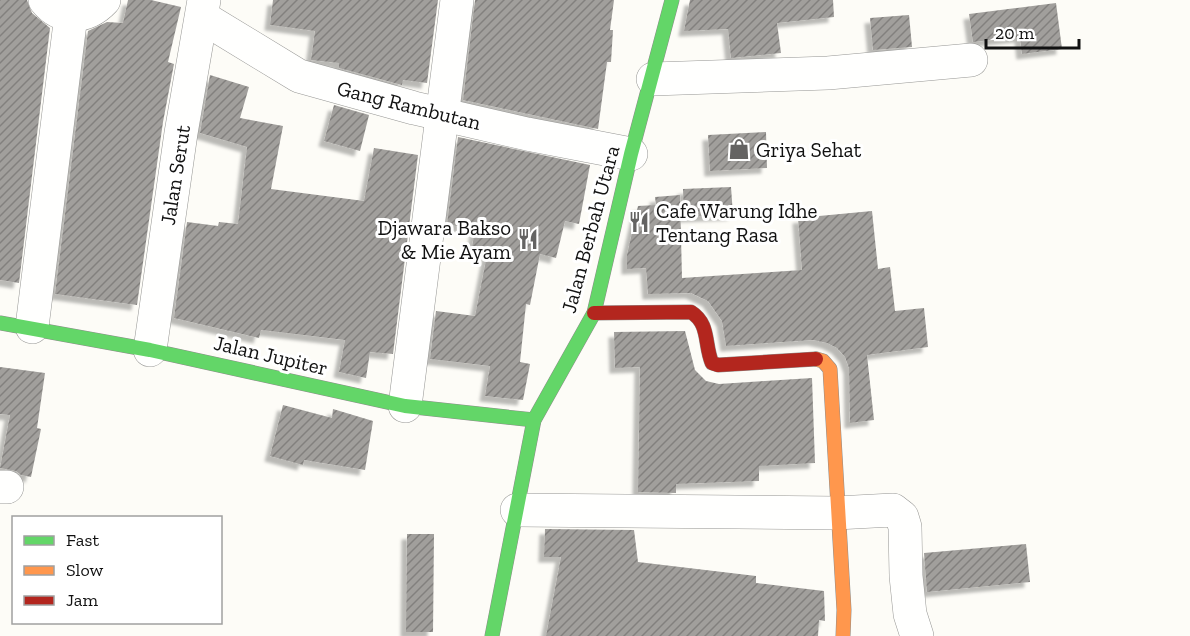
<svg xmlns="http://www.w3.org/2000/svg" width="1190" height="636" font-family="'Zilla Slab',serif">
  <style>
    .building { fill: url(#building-hatch); filter: url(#shadow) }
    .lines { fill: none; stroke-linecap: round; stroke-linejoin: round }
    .street-casing { stroke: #979795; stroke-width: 34 }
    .fast-casing { stroke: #8e8d8b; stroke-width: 15 }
    .slow-casing { stroke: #8e8d8b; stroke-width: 15 }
    .jam-casing { stroke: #8e8d8b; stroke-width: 15 }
    .street { stroke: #fffffe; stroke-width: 33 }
    .fast { stroke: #63d668; stroke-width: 14 }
    .slow { stroke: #ff974d; stroke-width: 14 }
    .jam { stroke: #b3261e; stroke-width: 14 }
    .labels { text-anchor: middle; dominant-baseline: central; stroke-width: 6; stroke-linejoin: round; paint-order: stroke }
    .street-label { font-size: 21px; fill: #111; stroke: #fff }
    .poi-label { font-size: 21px; fill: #111; stroke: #fff; text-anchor: start }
  </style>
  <defs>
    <pattern id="building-hatch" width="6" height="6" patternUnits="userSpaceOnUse" patternTransform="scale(1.5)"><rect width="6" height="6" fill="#a19f9c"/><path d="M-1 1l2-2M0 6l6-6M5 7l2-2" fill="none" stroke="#82807e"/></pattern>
    <filter id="shadow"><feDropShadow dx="-5.5" dy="5.5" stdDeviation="1.5" flood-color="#0004"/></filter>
  </defs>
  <rect width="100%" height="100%" fill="#fdfcf7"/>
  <g class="building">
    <polygon points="0,0 27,0 32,13 50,28 19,283 0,280"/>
    <polygon points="128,0 151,0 181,7 168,62 174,64 163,122 137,305 55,294 88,31 107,22 123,23"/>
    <polygon points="273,0 438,0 427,83 403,80 402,85 339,68 339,63 311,60 315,31 270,25"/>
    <polygon points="475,0 614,0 610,30 613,30 611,62 607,62 598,129 463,100"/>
    <polygon points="690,0 833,0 834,17 777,23 781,53 731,58 728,29 684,31"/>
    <polygon points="1056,3 1062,49 1022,54 1020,37 973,42 969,14"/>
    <polygon points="909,15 912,47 873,50 870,18"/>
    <polygon points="210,75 249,87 240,118 283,126 271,189 364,201 374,148 418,155 393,354 370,352 366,378 339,372 345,340 261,330 259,338 174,318 187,222 218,226 219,222 238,224 247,147 200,133"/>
    <polygon points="334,105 369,115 360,151 324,141"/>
    <polygon points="766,132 767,168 710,171 708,135"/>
    <polygon points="458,137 590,165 579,224 565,221 556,258 540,254 530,305 526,304 520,362 530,364 523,400 485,396 490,366 430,359 436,311 475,316 488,250 472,247 475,230 447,224"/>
    <polygon points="731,187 733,215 684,217 683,189"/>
    <polygon points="680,195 682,278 802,270 798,218 872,211 878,269 890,267 895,311 924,308 928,347 867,355 874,420 850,423 849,368 845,357 837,348 827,343 813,340 726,346 722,321 708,301 691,293 648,294 646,268 627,269 627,255 638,206 656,205 655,197"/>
    <polygon points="685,331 695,370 706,381 719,384 812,378 815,463 759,466 759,481 676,484 676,493 638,492 640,367 615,368 614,332"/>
    <polygon points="0,367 45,373 37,428 41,429 31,477 21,475 16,471 0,468 10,415 0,414"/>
    <polygon points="283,405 332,418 333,409 373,421 365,470 304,460 303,465 270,456"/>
    <polygon points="545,529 634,530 638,562 756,576 756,583 824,591 825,621 819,620 818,636 546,636 561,557 544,557"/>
    <polygon points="407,534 434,534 433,632 406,632"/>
    <polygon points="1026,544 1030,582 927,592 924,553"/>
  </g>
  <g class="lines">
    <defs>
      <g id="street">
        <path d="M45,0C62,21 87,18 104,0"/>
        <polyline points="202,17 299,76 414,108 527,134 631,154"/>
        <polyline points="653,79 828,73 971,60"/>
        <polyline points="32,327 71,15"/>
        <polyline points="150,350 181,133 204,0"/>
        <polyline points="405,406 457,0"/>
        <polyline points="0,487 7,487"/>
        <polyline points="517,510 836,513 893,510 902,517 905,527 906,576 910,614 917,636"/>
      </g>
      <g id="fast">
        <polyline points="0,323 150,350 405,406 534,420"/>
        <polyline points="492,636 534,420 594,313 631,154 672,0"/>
      </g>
      <polyline id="slow" points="816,359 823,361 830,369 844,610 843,636"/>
      <path id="jam" d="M594,313L691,312C710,324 704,344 712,363L718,365L816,359"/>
    </defs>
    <use href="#street" class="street-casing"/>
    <use href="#fast" class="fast-casing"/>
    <use href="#slow" class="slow-casing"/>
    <use href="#jam" class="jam-casing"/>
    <use href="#street" class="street"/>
    <use href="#fast" class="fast"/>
    <use href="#slow" class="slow"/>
    <use href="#jam" class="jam"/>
  </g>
  <defs>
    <symbol id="shop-bare" viewBox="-9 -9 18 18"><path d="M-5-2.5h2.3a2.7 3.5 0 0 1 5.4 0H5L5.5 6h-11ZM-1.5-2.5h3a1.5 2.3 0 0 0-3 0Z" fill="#646362" stroke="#fff" stroke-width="2.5" paint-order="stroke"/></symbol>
    <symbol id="restaurant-bare" viewBox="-9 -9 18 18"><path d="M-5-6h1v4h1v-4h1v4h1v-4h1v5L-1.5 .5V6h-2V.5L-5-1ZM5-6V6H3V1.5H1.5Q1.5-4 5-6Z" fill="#646362" stroke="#fff" stroke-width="2.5" paint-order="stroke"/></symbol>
  </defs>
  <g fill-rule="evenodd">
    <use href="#shop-bare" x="724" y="134" width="30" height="30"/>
    <use href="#restaurant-bare" x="624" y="207" width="30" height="30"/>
    <use href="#restaurant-bare" x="513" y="224" width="30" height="30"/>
  </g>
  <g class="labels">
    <g class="street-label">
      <text transform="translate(409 105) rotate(14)">Gang Rambutan</text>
      <text transform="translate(175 175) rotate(-81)">Jalan Serut</text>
      <text transform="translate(590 229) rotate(-75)">Jalan Berbah Utara</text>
      <text transform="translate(271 355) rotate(13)">Jalan Jupiter</text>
    </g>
    <g class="poi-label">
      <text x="756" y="149">Griya Sehat</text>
      <text x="656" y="210">Cafe Warung Idhe<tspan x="656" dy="24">Tentang Rasa</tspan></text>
      <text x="511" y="227" text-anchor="end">Djawara Bakso<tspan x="511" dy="24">&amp; Mie Ayam</tspan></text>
    </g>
  </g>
  <rect x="12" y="516" width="210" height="108" fill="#ffffff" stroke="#a0a0a0" stroke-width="1.5"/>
  <rect x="24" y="536" width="30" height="9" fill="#63d668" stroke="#a0a0a0" stroke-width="1.5"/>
  <text x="66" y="546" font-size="18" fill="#111111">Fast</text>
  <rect x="24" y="566" width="30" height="9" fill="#ff974d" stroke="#a0a0a0" stroke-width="1.5"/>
  <text x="66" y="576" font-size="18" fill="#111111">Slow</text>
  <rect x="24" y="596" width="30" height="9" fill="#b3261e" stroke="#a0a0a0" stroke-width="1.5"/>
  <text x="66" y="606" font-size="18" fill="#111111">Jam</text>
  <path d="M986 39v9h93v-9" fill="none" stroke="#111111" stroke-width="3"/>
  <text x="995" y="39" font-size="18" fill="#111111" stroke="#ffffff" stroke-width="4.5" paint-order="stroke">20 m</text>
</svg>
